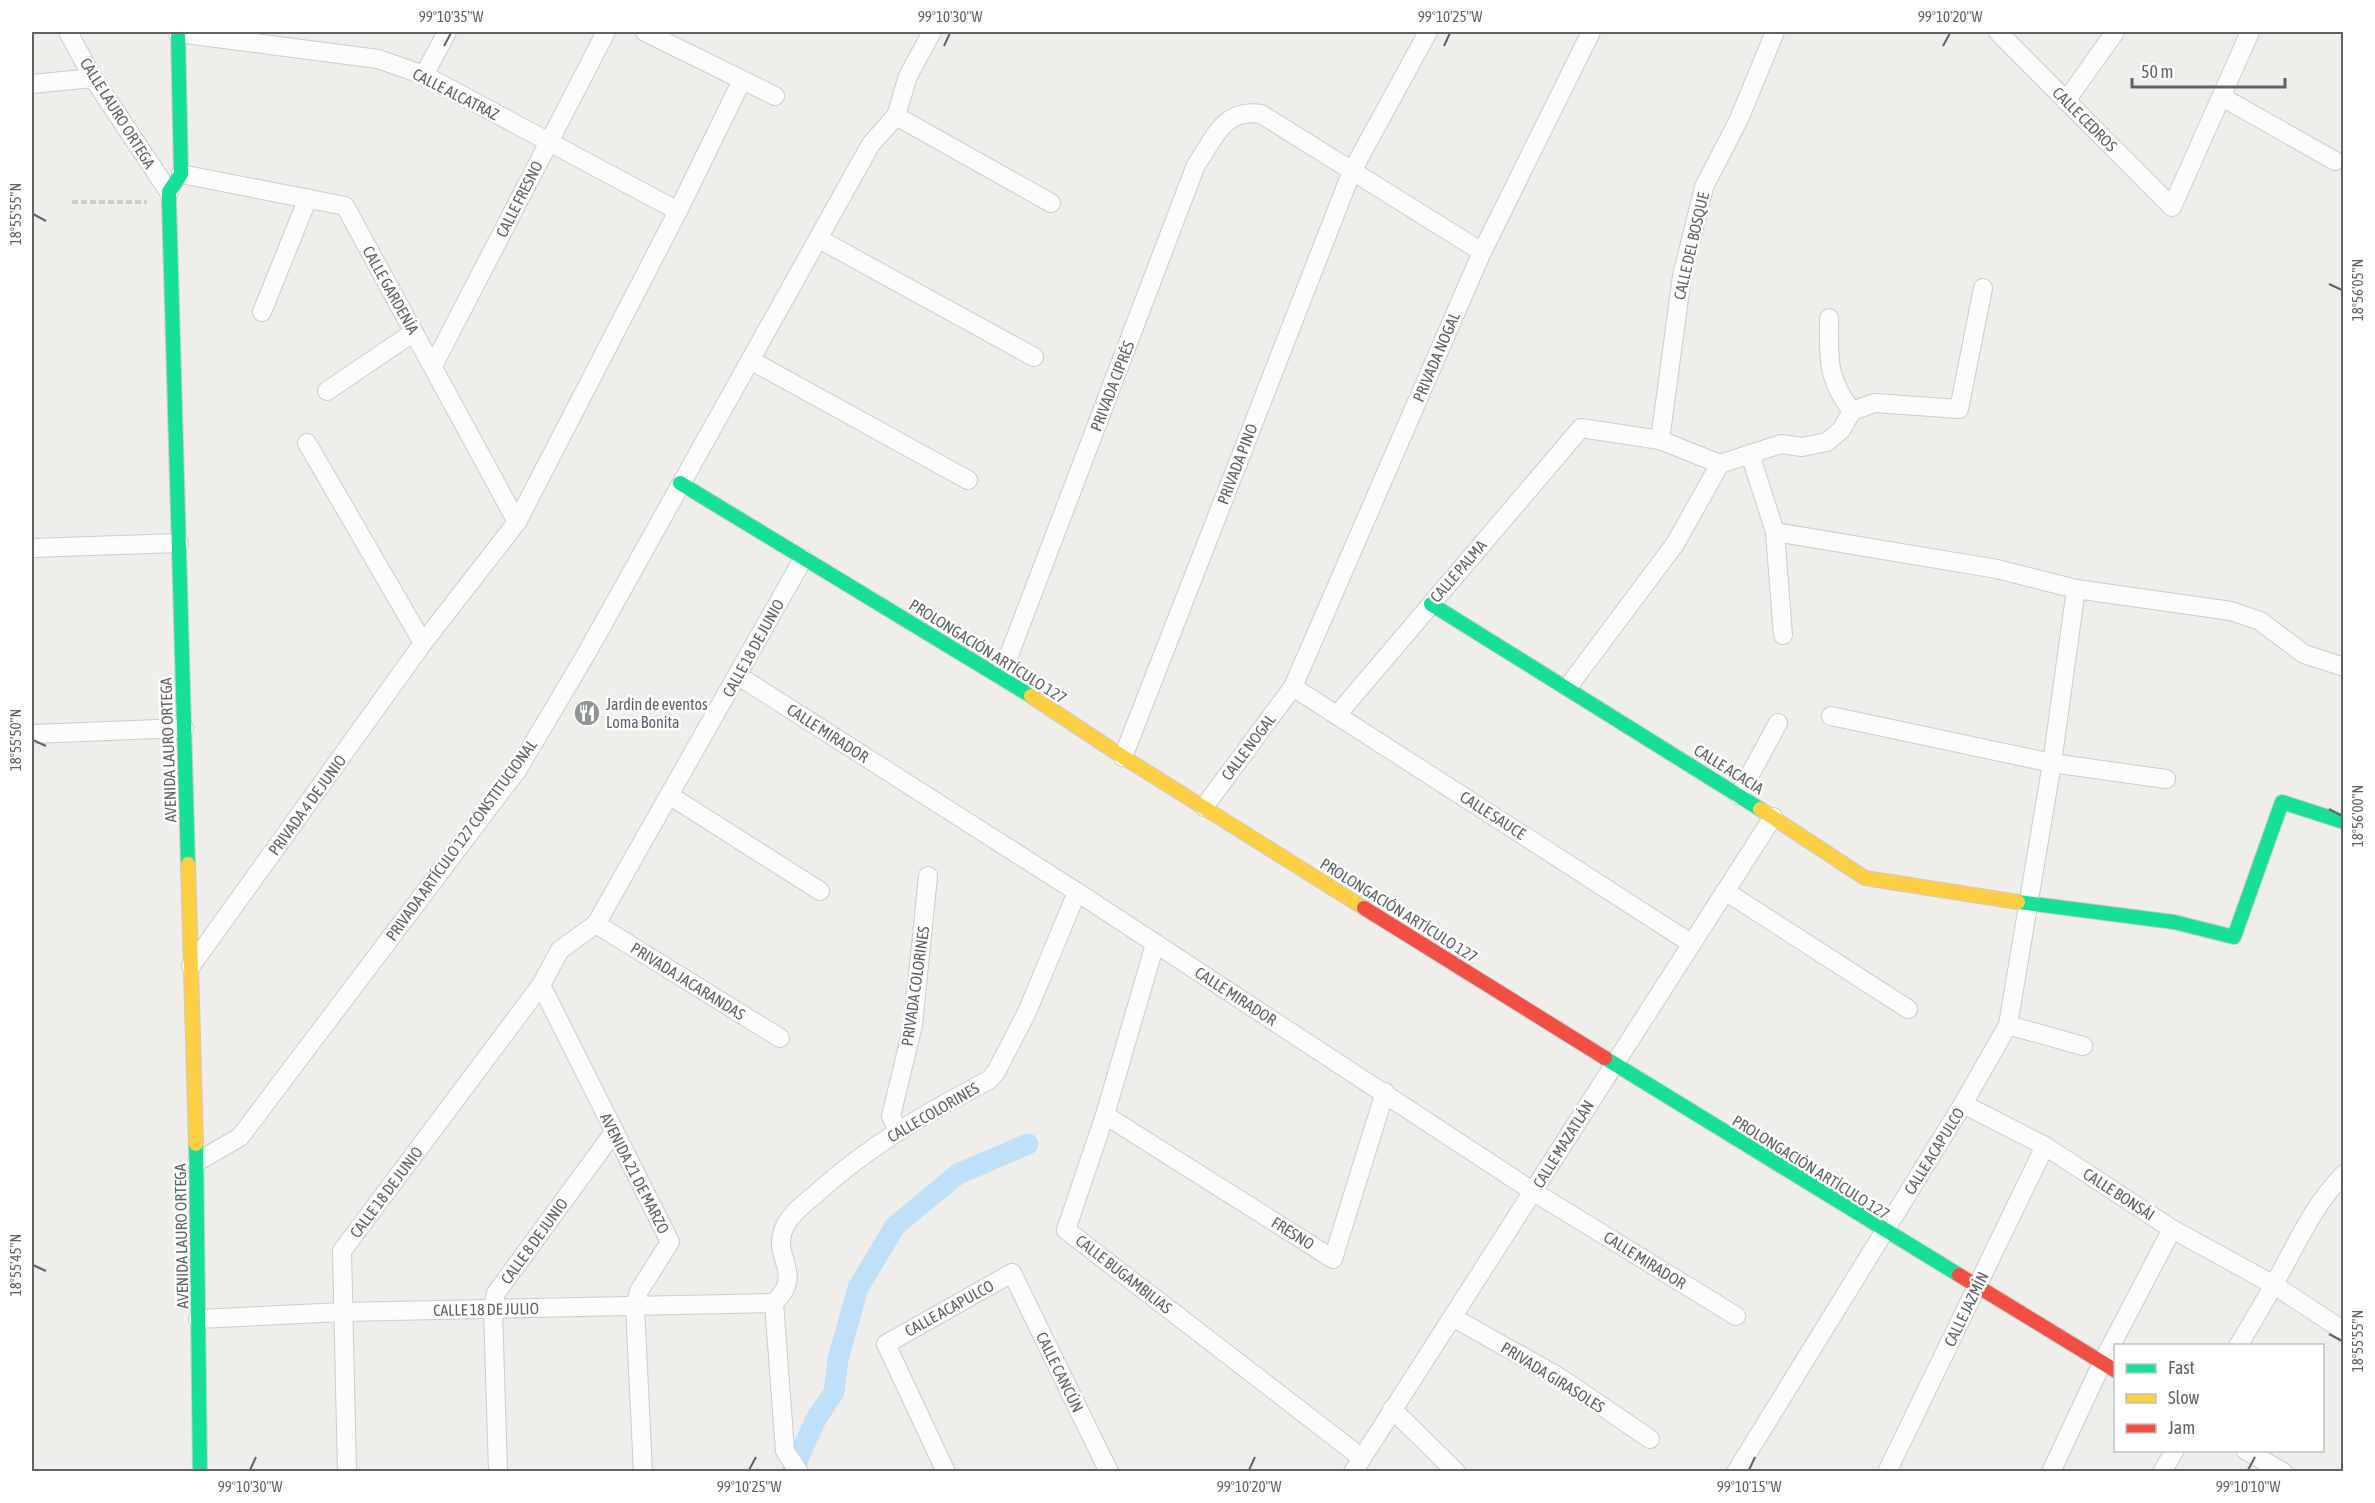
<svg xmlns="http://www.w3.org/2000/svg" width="2375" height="1503" font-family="'Asap Condensed',sans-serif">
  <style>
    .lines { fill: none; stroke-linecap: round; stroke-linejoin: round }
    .canal { stroke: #bfe0f9; stroke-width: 21 }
    .street-casing { stroke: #cbcccc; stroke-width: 20 }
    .fast-casing { stroke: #cacacb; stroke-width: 16 }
    .slow-casing { stroke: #cacacb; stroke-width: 16 }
    .jam-casing { stroke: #cacacb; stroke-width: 16 }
    .path { stroke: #cacfcc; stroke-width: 4; stroke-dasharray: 6 3; stroke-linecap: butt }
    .street { stroke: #fdfcfc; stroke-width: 18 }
    .fast { stroke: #16e098; stroke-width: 14 }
    .slow { stroke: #ffcf43; stroke-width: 14 }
    .jam { stroke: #f24e42; stroke-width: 14 }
    .ticks { fill: none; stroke: #5f6368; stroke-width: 2 }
    .labels { text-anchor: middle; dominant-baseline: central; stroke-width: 5; stroke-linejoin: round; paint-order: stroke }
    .street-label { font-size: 16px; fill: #5f6368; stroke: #fff }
    .poi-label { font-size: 16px; fill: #5f6368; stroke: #fff; text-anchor: start }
    .neatline { fill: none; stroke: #5f6368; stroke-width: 2 }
    .ticks-label { font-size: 15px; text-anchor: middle; fill: #5f6368 }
  </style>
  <rect width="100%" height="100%" fill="#efeeea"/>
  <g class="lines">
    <polyline class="canal" points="792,1472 816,1419 834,1392 838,1359 858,1288 895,1226 958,1174 1028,1144"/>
    <defs>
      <g id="street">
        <polyline points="68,32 93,78 169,192"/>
        <polyline points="645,32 775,96"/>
        <polyline points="1998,32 2172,207 2250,32"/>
        <polyline points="178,33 378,59 424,75 678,211"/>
        <polyline points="424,75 447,32"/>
        <polyline points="32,84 93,78"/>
        <polyline points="2222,97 2335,161"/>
        <polyline points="2066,101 2115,32"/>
        <polyline points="896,116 1051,203"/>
        <polyline points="181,174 345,206 517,522"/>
        <polyline points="819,239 1034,357"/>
        <polyline points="262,312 308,198"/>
        <path d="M1829,318C1829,358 1826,378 1852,411"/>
        <polyline points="752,361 968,480"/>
        <polyline points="433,366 606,32"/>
        <polyline points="327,391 414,332"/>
        <polyline points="1660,440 1682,276 1704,187 1739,119 1775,32"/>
        <polyline points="307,443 423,643"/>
        <polyline points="1750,454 1775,532 1783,635"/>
        <polyline points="1775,532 1997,569 2076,589 2231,611 2260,621 2304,654 2344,667"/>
        <polyline points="32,548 179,543"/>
        <polyline points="737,675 1077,892 1534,1192 1736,1316"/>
        <path d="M1001,676L1196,165C1215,138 1223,108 1261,114L1482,252"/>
        <polyline points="1293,687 1692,944"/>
        <polyline points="1568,687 1675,544 1720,464"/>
        <polyline points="1337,715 1581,428 1660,440 1720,464 1781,444 1802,447 1827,442 1841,430 1852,411 1875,403 1959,409 1983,288"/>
        <polyline points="1831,716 2052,763 2166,779"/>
        <polyline points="32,734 184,728"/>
        <polyline points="1123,757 1352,171 1428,32"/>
        <polyline points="669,795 820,891"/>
        <polyline points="1739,795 1778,723"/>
        <polyline points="1204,807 1293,687 1482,252 1591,32"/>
        <polyline points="1725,891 1908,1009"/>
        <polyline points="596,924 780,1038"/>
        <polyline points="1155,944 1105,1115 1066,1230 1362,1458"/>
        <polyline points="191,966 423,643 517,522 678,211 742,80"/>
        <polyline points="541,985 670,1242 639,1291 635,1307 643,1472"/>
        <polyline points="2008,1025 2083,1046"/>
        <polyline points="1963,1104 2045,1146 2172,1229 2274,1285 2344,1331"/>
        <polyline points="1105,1115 1333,1259 1385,1092"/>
        <polyline points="898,1130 891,1116 913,1025 928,876"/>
        <polyline points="197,1162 240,1137 518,769 585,656 871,144 896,116 908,76 932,32"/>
        <path d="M774,1303C807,1271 768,1258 786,1224C793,1211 807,1202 818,1192C870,1145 928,1112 989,1080L996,1072L1027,1012L1077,892"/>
        <polyline points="774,1303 785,1451 799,1472"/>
        <polyline points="1454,1318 1559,1377 1650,1439"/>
        <polyline points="198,1319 343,1312 774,1303"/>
        <path d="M2238,1346C2250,1326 2262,1306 2273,1286C2297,1245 2310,1209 2344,1174"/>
        <polyline points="1392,1409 1456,1472"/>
        <polyline points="2245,1450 2283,1472"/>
        <polyline points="347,1472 342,1251 541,985 560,950 596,924 803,559"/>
        <polyline points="498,1472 493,1309 496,1293 614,1132"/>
        <polyline points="946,1472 886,1344 1012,1273 1109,1472"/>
        <path d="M1353,1472C1494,1254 1632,1035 1773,817"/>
        <polyline points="1736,1472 1963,1104 2008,1025 2052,763 2076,589"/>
        <polyline points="1887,1472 2045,1146"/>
        <polyline points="2051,1472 2102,1363 2172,1229"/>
        <polyline points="2162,1472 2175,1450"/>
      </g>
      <g id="fast">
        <polyline points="178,32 181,174 169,192 169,202 188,864"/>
        <polyline points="680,483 1031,696"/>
        <polyline points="1431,604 1760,809"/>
        <polyline points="2018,902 2174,922 2234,937 2282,802 2344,822"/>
        <polyline points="1605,1058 1959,1275"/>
        <polyline points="196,1144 200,1472"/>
      </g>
      <g id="slow">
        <polyline points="1031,696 1123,757 1364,908"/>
        <polyline points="1760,809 1865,878 2018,902"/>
        <polyline points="188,864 196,1144"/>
      </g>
      <g id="jam">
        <polyline points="1364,908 1605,1058"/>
        <polyline points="1959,1275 2116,1371"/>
      </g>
    </defs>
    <use href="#street" class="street-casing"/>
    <use href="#fast" class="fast-casing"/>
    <use href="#slow" class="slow-casing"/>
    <use href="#jam" class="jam-casing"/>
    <polyline class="path" points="72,202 147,202"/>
    <use href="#street" class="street"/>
    <use href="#fast" class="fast"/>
    <use href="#slow" class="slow"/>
    <use href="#jam" class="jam"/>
  </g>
  <path class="ticks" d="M444,46L451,33M944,46L950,33M1444,46L1450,33M1943,46L1950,33M33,214L46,221M2329,284L2342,290M33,740L46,746M2329,809L2342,816M33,1265L46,1271M2329,1334L2342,1341M250,1470L256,1457M749,1470L756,1457M1249,1470L1255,1457M1749,1470L1755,1457M2248,1470L2255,1457"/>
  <defs>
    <symbol id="restaurant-disc" viewBox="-11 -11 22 22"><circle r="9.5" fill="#919496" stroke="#fff"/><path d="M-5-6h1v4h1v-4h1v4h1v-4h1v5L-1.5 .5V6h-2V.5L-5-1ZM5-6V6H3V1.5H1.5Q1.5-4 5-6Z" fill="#fff"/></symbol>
  </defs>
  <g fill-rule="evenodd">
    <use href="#restaurant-disc" x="572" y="698" width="30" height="30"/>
  </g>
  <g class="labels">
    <g class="street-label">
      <text transform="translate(456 94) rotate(27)">CALLE ALCATRAZ</text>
      <text transform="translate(118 113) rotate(58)">CALLE LAURO ORTEGA</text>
      <text transform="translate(2085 119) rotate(45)">CALLE CEDROS</text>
      <text transform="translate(519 199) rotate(-63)">CALLE FRESNO</text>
      <text transform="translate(1691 246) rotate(-77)">CALLE DEL BOSQUE</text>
      <text transform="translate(391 290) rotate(61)">CALLE GARDENÍA</text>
      <text transform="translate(1436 357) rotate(-67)">PRIVADA NOGAL</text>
      <text transform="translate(1112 386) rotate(-69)">PRIVADA CIPRÉS</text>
      <text transform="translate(1237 464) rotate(-69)">PRIVADA PINO</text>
      <text transform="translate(1458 571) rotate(-49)">CALLE PALMA</text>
      <text transform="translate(753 648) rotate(-61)">CALLE 18 DE JUNIO</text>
      <text transform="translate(988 651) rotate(32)">PROLONGACIÓN ARTÍCULO 127</text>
      <text transform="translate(828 733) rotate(33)">CALLE MIRADOR</text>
      <text transform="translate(1248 747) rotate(-53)">CALLE NOGAL</text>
      <text transform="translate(168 750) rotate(-92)">AVENIDA LAURO ORTEGA</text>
      <text transform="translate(1729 769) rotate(32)">CALLE ACACIA</text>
      <text transform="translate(307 805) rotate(-54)">PRIVADA 4 DE JUNIO</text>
      <text transform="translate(1493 815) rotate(33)">CALLE SAUCE</text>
      <text transform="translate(461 840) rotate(-54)">PRIVADA ARTÍCULO 127 CONSTITUCIONAL</text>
      <text transform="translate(1399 910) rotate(32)">PROLONGACIÓN ARTÍCULO 127</text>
      <text transform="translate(688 981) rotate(32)">PRIVADA JACARANDAS</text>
      <text transform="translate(915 986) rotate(-82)">PRIVADA COLORINES</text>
      <text transform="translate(1236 996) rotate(33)">CALLE MIRADOR</text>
      <text transform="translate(933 1112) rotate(-30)">CALLE COLORINES</text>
      <text transform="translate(1563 1144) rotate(-58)">CALLE MAZATLÁN</text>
      <text transform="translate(1934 1151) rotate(-58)">CALLE ACAPULCO</text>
      <text transform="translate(1811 1167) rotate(32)">PROLONGACIÓN ARTÍCULO 127</text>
      <text transform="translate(635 1173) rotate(63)">AVENIDA 21 DE MARZO</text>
      <text transform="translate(386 1192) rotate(-53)">CALLE 18 DE JUNIO</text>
      <text transform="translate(2119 1194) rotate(33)">CALLE BONSÁI</text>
      <text transform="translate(1293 1233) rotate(32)">FRESNO</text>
      <text transform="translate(181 1236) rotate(-91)">AVENIDA LAURO ORTEGA</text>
      <text transform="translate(534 1241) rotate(-54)">CALLE 8 DE JUNIO</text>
      <text transform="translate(1645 1260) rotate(32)">CALLE MIRADOR</text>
      <text transform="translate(1124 1274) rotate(38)">CALLE BUGAMBILIAS</text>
      <text transform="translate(949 1308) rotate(-29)">CALLE ACAPULCO</text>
      <text transform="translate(486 1309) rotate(-1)">CALLE 18 DE JULIO</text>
      <text transform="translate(1966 1309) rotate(-64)">CALLE JAZMÍN</text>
      <text transform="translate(1060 1372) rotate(64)">CALLE CANCÚN</text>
      <text transform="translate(1553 1377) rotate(32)">PRIVADA GIRASOLES</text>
    </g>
    <g class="poi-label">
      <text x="606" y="704">Jardin de eventos<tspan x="606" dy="18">Loma Bonita</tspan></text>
    </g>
  </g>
  <rect width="2375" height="1503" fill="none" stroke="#ffffff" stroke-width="66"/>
  <rect x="2114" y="1344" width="210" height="108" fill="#ffffff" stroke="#bfc1c3" stroke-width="1.5"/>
  <rect x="2126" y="1364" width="30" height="9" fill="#16e098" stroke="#bfc1c3" stroke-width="1.5"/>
  <text x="2168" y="1374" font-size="18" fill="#5f6368">Fast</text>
  <rect x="2126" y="1394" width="30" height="9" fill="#ffcf43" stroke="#bfc1c3" stroke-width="1.5"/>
  <text x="2168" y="1404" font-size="18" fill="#5f6368">Slow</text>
  <rect x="2126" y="1424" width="30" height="9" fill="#f24e42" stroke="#bfc1c3" stroke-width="1.5"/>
  <text x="2168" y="1434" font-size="18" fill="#5f6368">Jam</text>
  <path d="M2132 78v9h153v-9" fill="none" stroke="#5f6368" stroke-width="3"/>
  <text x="2141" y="78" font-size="18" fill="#5f6368" stroke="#ffffff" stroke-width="4.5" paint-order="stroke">50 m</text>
  <rect x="33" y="33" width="2309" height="1437" class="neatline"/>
  <g class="ticks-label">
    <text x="451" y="22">99°10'35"W</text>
    <text x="950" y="22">99°10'30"W</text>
    <text x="1450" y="22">99°10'25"W</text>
    <text x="1950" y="22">99°10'20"W</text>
    <text transform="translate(16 214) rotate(-90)" y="5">18°55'55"N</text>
    <text transform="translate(2358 290) rotate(-90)" y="5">18°56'05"N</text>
    <text transform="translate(16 740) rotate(-90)" y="5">18°55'50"N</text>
    <text transform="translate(2358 816) rotate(-90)" y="5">18°56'00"N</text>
    <text transform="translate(16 1265) rotate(-90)" y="5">18°55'45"N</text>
    <text transform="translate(2358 1341) rotate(-90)" y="5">18°55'55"N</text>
    <text x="250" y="1492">99°10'30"W</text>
    <text x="749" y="1492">99°10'25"W</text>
    <text x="1249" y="1492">99°10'20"W</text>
    <text x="1749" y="1492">99°10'15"W</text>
    <text x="2248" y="1492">99°10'10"W</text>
  </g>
</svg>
